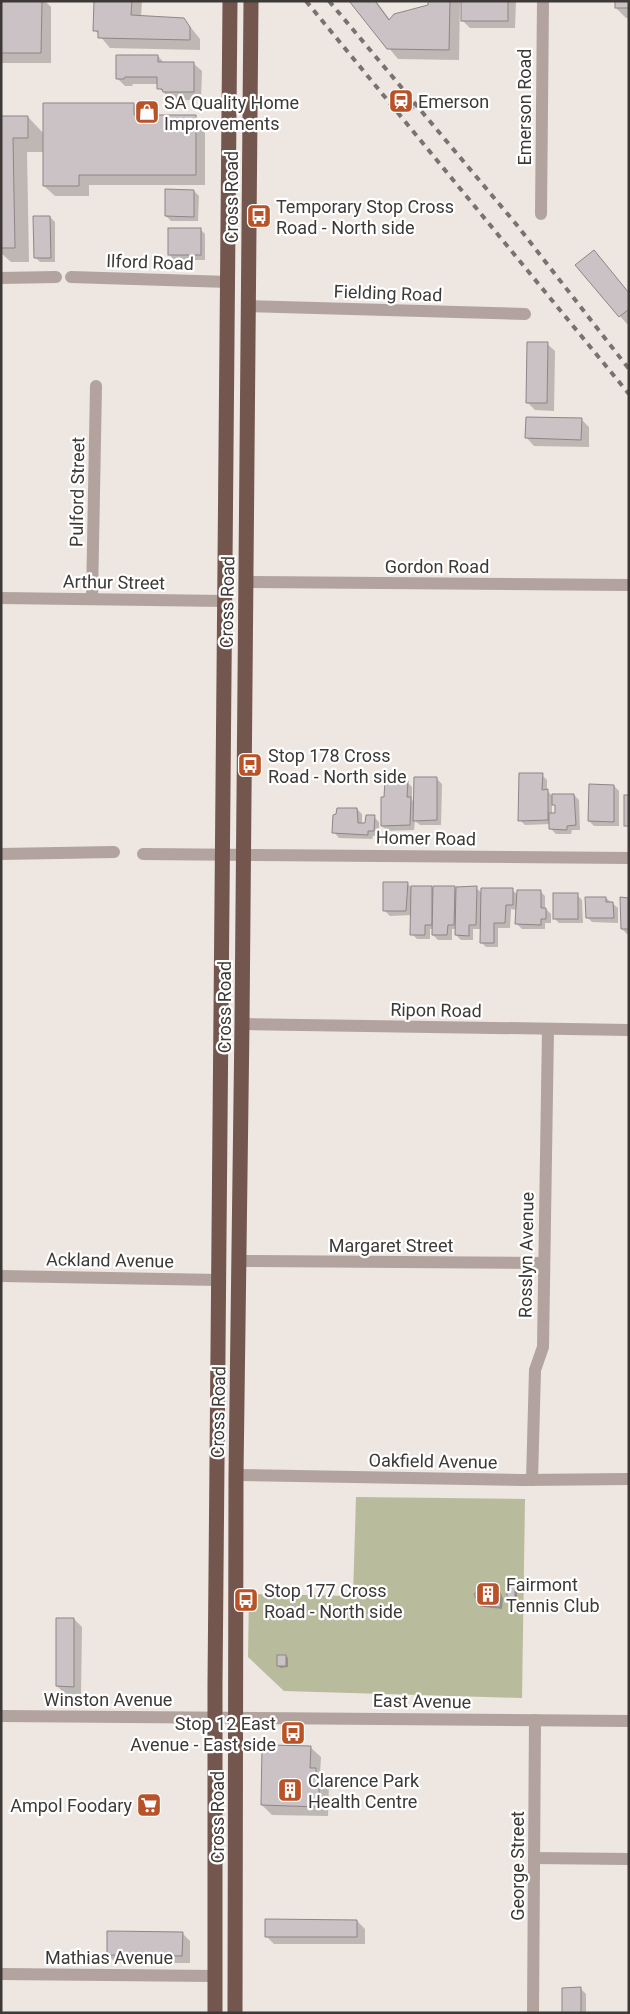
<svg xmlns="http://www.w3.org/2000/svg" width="630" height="2014" font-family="Roboto,sans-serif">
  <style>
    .green { fill: #b9bb9d }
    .shadow { fill: #0003; fill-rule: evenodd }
    .building { fill: #cbc2c5; stroke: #8d8588 }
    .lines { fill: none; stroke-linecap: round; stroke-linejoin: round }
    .minor { stroke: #b2a39e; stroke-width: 12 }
    .highway { stroke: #73564d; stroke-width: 15 }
    .rail { stroke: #777370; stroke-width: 4; stroke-dasharray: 6 6; stroke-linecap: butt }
    .labels { text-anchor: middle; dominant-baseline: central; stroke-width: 4.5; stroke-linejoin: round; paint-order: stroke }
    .poi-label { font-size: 18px; fill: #3c3937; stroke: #fff; text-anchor: start }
    .street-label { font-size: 18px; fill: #3c3937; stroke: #fff }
  </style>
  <rect width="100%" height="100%" fill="#ede6e1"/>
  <polygon class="green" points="356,1497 525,1499 522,1698 284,1691 248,1657 249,1594 353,1596"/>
  <g class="shadow">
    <polygon points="1,1 45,1 51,7 51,63 1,63"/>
    <polygon points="95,1 142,1 141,17 184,19 200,39 200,50 110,48 95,30"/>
    <polygon points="350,1 376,1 391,21 429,6 429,1 460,1 459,60 398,59"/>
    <polygon points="463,1 516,1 515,28 470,28 462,20"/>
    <polygon points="629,1 629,18 626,18 616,8"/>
    <polygon points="158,56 165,64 194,64 202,71 201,100 172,100 159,88 159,84 133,84 132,86 125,86 117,78"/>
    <polygon points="403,93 415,108 409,113 397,98"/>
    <polygon points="133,104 144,116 195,116 205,126 205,185 89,185 89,196 55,196 44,186 44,152 27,152 29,262 11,262 1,253 1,134 28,117 44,134"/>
    <polygon points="194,191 199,196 198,221 171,221 166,216"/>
    <polygon points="50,217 55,222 55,262 40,262 35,257"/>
    <polygon points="200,229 205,234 205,260 174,260 169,254"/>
    <polygon points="577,265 629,293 629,323 627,324 620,316"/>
    <polygon points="547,344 555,351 554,411 535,410 527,402"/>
    <polygon points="581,419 589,427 589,447 534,446 527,438"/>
    <path d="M542,775L547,780V791L554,797L574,795L579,800L580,830H572L571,834H556L551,829V824L525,825L520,820ZM552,803L557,808L556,814H552Z"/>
    <polygon points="437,779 442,784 441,825 420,825 415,821 414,830 387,831 382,826 407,782 412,787 412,800 415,803"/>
    <polygon points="614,786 619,791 619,826 594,826 589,821"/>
    <polygon points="357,809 362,814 362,825 366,825 374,817 379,822 379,835 373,836 372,839 339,838 334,832"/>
    <polygon points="407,883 412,888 431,887 434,890 454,888 457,890 476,888 482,893 512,890 518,895 540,891 545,896 545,908 551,914 551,923 545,923 545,929 522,929 517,924 517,910 511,909 510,928 498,928 498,947 486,947 481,942 481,929 473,929 473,940 461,940 456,935 456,929 452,929 452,940 438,940 433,935 433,929 430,929 430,939 417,939 412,934 412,915 390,916 385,911"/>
    <polygon points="577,895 582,900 583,923 559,923 554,918"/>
    <polygon points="606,898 618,908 618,923 592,922 587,917"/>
    <polygon points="629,899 629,934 627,934 622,929"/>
    <polygon points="495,1584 503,1598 502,1609 484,1607 481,1605"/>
    <polygon points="515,1586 517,1588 517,1601 510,1601 508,1599"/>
    <polygon points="74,1619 82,1627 81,1694 65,1694 57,1686"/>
    <polygon points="286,1656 288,1658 288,1667 280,1668 278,1665"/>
    <polygon points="310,1747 321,1757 320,1774 329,1785 328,1816 272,1815 262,1805"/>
    <polygon points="357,1921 365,1929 365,1944 274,1944 266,1936"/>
    <polygon points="182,1933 190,1941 190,1963 116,1963 108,1955"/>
    <polygon points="581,1989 586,1994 586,2013 563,2013"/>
  </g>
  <g class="building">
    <polygon points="1,1 42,1 41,53 1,53"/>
    <polygon points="94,1 132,1 131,15 184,18 190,27 190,40 98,38 98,31 93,31"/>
    <polygon points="349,1 375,1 389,20 394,14 428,5 428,1 450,1 449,50 387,49"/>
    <rect x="461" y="1" width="47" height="20"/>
    <rect x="615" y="1" width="14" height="7"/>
    <polygon points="116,55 158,55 158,62 194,62 194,92 163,92 162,89 157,89 157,77 125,77 124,79 116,79"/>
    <polygon points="403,91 414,105 406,111 395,98"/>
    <polygon points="43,103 134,103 134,115 196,115 196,175 79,175 79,186 43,186"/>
    <polygon points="1,116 28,116 28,138 13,138 15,248 1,248"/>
    <polygon points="165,189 194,190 194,217 165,216"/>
    <polygon points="33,216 50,216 51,258 34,258"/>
    <rect x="168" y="228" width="33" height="27"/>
    <polygon points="594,250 629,293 629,309 619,317 575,265"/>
    <polygon points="527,342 548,342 547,403 526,403"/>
    <polygon points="526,417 582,418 581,440 525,438"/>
    <polygon points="519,773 543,773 542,790 548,789 548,820 518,821"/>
    <polygon points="414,777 437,777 437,820 413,821"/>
    <polygon points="385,780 408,781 407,797 411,797 410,825 381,826 381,797 384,797"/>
    <polygon points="589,784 614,785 614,822 588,821"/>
    <polygon points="552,794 574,794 576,825 567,826 567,830 549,829 549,813 555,813 555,805 552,805"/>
    <rect x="624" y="795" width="5" height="31"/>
    <polygon points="337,808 357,808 358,823 365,823 366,815 375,815 374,831 368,831 368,835 332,833 333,815 336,814"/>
    <polygon points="383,882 408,882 406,911 383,911"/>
    <polygon points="411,886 432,886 432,925 425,925 425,935 410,935"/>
    <polygon points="433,886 455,886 454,925 448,925 447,935 432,935"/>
    <polygon points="477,886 476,925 469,925 469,936 455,935 456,887"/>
    <polygon points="481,888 513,888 513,905 506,905 505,923 494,923 494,943 480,943"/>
    <polygon points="517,890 541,890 541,908 546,908 546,919 541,919 541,925 515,924"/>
    <rect x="553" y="893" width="25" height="26"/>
    <polygon points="629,893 629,929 621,929 620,897 629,898"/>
    <polygon points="585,897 606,897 606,902 613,902 614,918 586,918"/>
    <polygon points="495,1583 501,1595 500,1607 480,1606 474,1594"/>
    <polygon points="507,1585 515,1585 515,1600 507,1599"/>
    <polygon points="56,1618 74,1618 74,1687 56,1686"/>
    <rect x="277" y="1655" width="9" height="11"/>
    <polygon points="270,1745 311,1746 310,1768 316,1768 316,1774 319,1774 319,1807 261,1805 262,1748 270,1749"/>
    <polygon points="265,1919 357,1920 357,1937 265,1937"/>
    <polygon points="107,1931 183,1932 182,1956 107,1955"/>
    <polygon points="581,1987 581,2013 562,2013 562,1988"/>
  </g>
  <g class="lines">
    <g class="minor">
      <polyline points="541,214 543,1"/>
      <polyline points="71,277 229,282"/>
      <polyline points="1,278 56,277"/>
      <polyline points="249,306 525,314"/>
      <polyline points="246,582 629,585"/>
      <polyline points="1,598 226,601"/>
      <polyline points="92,599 96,386"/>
      <polyline points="1,854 114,852"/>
      <polyline points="143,854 629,858"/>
      <polyline points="242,1024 629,1030"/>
      <polyline points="239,1261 543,1263"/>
      <polyline points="1,1276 219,1280"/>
      <polyline points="236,1475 522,1480 629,1479"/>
      <polyline points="532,1480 535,1370 543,1347 548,1029"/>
      <polyline points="1,1716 629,1721"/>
      <polyline points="534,1858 629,1859"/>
      <polyline points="1,1974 216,1976"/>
      <polyline points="533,2013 535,1720"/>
    </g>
    <g class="highway">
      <polyline points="215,2013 215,1686 230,1"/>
      <polyline points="235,2013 236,1475 242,1024 251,1"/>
    </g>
    <g class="rail">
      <polyline points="306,1 629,394"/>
      <polyline points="329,1 516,224 629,369"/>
    </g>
  </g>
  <defs>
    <symbol id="station-square" viewBox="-11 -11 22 22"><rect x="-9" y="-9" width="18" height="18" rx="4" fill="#b95227" stroke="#fff"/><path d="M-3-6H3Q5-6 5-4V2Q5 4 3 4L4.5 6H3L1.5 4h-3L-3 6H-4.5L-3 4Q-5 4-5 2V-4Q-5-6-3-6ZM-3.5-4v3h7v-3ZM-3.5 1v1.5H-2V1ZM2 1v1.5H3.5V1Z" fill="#fff"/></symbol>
    <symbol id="shop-square" viewBox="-11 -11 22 22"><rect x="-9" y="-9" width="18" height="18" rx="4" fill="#b95227" stroke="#fff"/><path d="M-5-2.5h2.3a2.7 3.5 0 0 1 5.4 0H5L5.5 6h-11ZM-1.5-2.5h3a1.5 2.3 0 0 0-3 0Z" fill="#fff"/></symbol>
    <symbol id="bus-square" viewBox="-11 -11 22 22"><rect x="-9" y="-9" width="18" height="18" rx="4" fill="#b95227" stroke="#fff"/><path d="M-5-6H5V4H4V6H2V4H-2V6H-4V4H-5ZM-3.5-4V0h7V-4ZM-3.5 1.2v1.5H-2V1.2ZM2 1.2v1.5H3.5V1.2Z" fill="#fff"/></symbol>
    <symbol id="building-square" viewBox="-11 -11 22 22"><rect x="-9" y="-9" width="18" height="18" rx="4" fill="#b95227" stroke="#fff"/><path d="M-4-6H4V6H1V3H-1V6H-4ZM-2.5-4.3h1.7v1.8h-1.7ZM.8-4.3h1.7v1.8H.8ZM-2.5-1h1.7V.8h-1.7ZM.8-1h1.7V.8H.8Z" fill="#fff"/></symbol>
    <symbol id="supermarket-square" viewBox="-11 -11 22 22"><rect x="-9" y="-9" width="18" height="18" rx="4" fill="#b95227" stroke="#fff"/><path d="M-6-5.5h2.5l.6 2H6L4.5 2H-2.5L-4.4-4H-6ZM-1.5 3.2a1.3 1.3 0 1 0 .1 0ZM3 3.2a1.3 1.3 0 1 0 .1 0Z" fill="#fff"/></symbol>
  </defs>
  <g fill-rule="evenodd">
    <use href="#station-square" x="387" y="87" width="28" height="28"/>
    <use href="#shop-square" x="133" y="98" width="28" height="28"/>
    <use href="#bus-square" x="245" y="202" width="28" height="28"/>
    <use href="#bus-square" x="236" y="751" width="28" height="28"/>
    <use href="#building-square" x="474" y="1580" width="28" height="28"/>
    <use href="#bus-square" x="232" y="1586" width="28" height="28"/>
    <use href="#bus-square" x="279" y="1719" width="28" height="28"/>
    <use href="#building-square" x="276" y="1776" width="28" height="28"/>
    <use href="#supermarket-square" x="135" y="1791" width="28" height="28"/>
  </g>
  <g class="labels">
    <g class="poi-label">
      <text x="418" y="101">Emerson</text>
      <text x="164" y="102">SA Quality Home<tspan x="164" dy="21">Improvements</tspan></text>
      <text x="276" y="206">Temporary Stop Cross<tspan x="276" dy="21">Road - North side</tspan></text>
      <text x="268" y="755">Stop 178 Cross<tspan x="268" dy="21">Road - North side</tspan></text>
      <text x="506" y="1584">Fairmont<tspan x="506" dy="21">Tennis Club</tspan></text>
      <text x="264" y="1590">Stop 177 Cross<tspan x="264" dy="21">Road - North side</tspan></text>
      <text x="276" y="1723" text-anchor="end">Stop 12 East<tspan x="276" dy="21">Avenue - East side</tspan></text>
      <text x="308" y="1780">Clarence Park<tspan x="308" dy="21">Health Centre</tspan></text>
      <text x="132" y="1805" text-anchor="end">Ampol Foodary</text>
    </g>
    <g class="street-label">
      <text transform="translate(524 107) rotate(-90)">Emerson Road</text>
      <text transform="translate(231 197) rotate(-90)">Cross Road</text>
      <text transform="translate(150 262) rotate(2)">Ilford Road</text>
      <text transform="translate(388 293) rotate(2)">Fielding Road</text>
      <text transform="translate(77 492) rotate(-89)">Pulford Street</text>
      <text x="437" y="566">Gordon Road</text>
      <text transform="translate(114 582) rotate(1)">Arthur Street</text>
      <text transform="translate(227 602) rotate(-89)">Cross Road</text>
      <text transform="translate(426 838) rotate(1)">Homer Road</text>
      <text transform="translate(224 1007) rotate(-90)">Cross Road</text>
      <text transform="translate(436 1010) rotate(1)">Ripon Road</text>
      <text x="391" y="1245">Margaret Street</text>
      <text transform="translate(526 1255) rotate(-89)">Rosslyn Avenue</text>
      <text transform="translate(110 1260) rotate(1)">Ackland Avenue</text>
      <text transform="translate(218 1412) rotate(-89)">Cross Road</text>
      <text transform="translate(433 1461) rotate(1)">Oakfield Avenue</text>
      <text x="108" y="1699">Winston Avenue</text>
      <text transform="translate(422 1701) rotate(1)">East Avenue</text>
      <text transform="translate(217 1817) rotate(-90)">Cross Road</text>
      <text transform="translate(517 1866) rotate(-90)">George Street</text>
      <text x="109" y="1957">Mathias Avenue</text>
    </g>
  </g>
  <rect width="630" height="2014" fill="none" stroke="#3c3937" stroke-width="5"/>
</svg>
